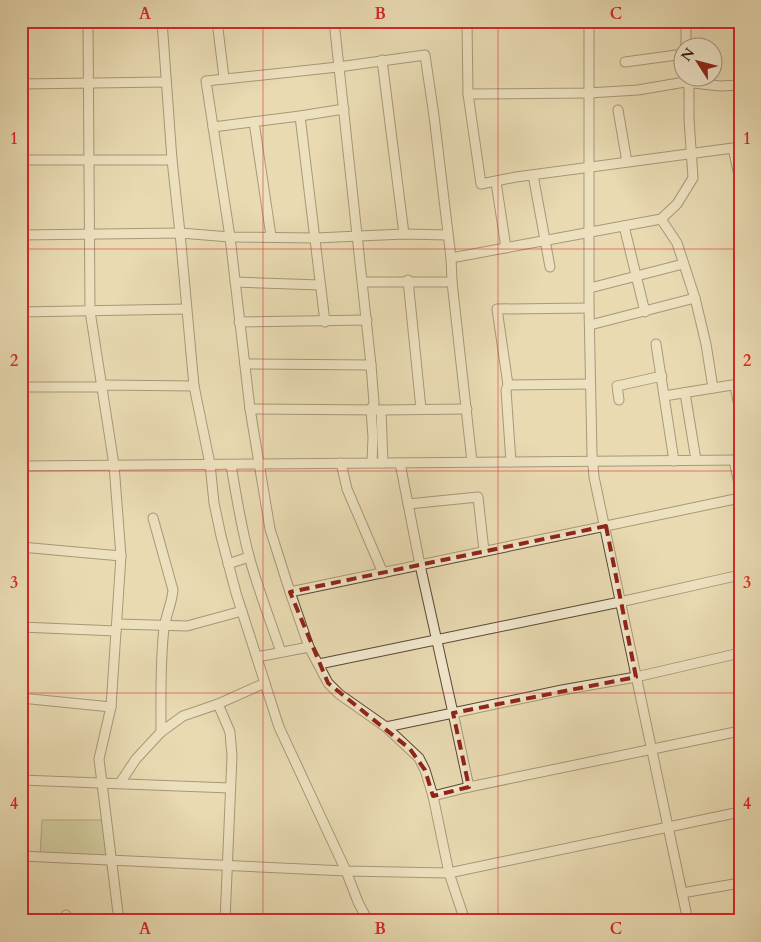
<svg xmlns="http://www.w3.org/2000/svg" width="761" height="942" font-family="Cardo,serif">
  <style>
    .green { fill: #babe8a; stroke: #726a48 }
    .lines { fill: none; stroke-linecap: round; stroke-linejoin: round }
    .minor-casing { stroke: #594832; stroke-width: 11 }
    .minor { stroke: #f1e7cd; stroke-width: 9 }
    .marked { fill: none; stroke: #8f2418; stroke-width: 4; stroke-dasharray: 10 6; stroke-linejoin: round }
    .grid { fill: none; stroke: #d62828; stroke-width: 1; stroke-opacity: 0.55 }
    .neatline { fill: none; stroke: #d62828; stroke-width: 2 }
    .grid-label { font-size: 16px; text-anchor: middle; font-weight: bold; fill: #d62828 }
  </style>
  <rect width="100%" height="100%" fill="#e9dab2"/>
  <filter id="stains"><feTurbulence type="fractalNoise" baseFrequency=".004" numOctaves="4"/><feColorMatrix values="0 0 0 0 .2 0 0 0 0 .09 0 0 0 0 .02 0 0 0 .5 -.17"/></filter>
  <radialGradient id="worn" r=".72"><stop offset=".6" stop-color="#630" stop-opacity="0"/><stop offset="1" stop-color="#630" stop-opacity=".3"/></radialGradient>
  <polygon class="green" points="42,820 106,820 112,861 40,856"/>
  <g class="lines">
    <defs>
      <g id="minor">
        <polyline points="88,21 90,311 114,465 121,556 111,707 99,759 119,921"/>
        <polyline points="162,21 172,160 180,233 194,386 210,464 214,503 221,536 236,593 279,727 346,871 358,902 368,921"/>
        <polyline points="217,21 224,78"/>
        <polyline points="334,21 371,365 374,403 371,410 373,437 372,462"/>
        <polyline points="467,21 468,94 481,184 516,177 733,148 740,180"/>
        <polyline points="589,21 589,308 592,454 594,477 688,921"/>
        <polyline points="686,21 686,48"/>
        <polyline points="382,60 404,234"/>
        <polyline points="625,62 684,54"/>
        <polyline points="21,84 166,82"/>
        <polyline points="468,94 588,93 638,90 685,82 720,86 740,85"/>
        <polyline points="618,110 627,162"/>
        <polyline points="300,116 325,322"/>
        <polyline points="254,122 271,236"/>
        <polyline points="213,127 300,116 344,109"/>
        <polyline points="21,160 172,160"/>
        <polyline points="533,175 550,267"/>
        <polyline points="496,182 506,248"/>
        <polyline points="661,219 677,243 695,298 706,344 713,388"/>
        <polyline points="624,226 645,312"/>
        <polyline points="21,235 180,233 230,237 315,238 404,234 447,235"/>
        <polyline points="451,258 661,219 677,204 693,178 689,119 689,86 685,82 685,78"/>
        <polyline points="408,280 421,409"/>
        <polyline points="235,282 320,285"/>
        <polyline points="363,282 452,282"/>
        <polyline points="590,288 683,264"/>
        <polyline points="21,312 186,309"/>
        <polyline points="239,322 367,320"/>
        <polyline points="590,325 695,298"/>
        <polyline points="656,344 674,461"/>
        <polyline points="245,364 371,365"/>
        <polyline points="508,385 590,384"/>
        <polyline points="739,386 735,386 740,411"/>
        <polyline points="21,387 103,387 105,385 194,386"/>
        <polyline points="685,393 696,460"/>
        <polyline points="664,396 732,385 735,386"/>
        <polyline points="619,400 617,386 662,376"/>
        <polyline points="250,409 381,410 467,409"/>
        <polyline points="381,410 383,463"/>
        <polyline points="734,460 740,489"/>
        <polyline points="511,462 506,390 508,385 497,309 589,308"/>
        <polyline points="341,463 347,489 383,573"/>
        <polyline points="400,463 420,565 453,713 562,690 636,677 740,653"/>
        <path d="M231,465C236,495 241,526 249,556C258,589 270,620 281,652"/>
        <polyline points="21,466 740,460"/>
        <polyline points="408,504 478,497 484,551"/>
        <path d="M153,518L173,590C172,603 166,615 164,628C160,662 161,698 161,732"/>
        <polyline points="21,547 121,556"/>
        <polyline points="228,564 249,557"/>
        <polyline points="290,592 740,498"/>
        <polyline points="117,624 187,626 242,611"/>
        <polyline points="21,627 116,631"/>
        <polyline points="257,657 309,647"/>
        <polyline points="319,664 620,602 740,575"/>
        <polyline points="21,698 111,707"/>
        <polyline points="218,704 230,732 232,756 225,921"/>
        <polyline points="386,727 453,713 469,787"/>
        <polyline points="21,780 230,788"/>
        <polyline points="120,783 136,759 161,732 183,716 218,704 265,683"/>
        <polyline points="433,796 469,787 740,731"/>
        <polyline points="21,856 346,871 449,873 740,812"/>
        <polyline points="682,893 740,883"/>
        <polyline points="66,921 66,915"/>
        <polyline points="465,921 449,873 433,796 425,770 419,758 386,727 339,694 328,683 309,647 290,592 270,529 250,409 230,237 206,81 338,67 425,55 434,116 451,258 452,282 472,462"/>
      </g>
    </defs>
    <use href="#minor" class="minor-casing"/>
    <use href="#minor" class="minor"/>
  </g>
  <path d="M0 0H761V942H0ZM606,526L636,677L453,713L469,787L433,796L425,770L410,749L328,683L290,592Z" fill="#e9dab2" fill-opacity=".55" fill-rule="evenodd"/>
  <path class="marked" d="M606,526L636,677L453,713L469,787L433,796L425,770L410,749L328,683L290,592Z"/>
  <path class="grid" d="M263,21V921M498,21V921M21,249H740M21,471H740M21,693H740"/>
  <rect width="761" height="942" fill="none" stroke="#e9dab2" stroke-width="55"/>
  <g transform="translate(698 62) rotate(306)"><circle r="24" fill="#f1e7cd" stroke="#a1947e"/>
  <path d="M0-4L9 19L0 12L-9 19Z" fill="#8f2418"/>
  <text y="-8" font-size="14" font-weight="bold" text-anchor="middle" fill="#291707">N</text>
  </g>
  <rect x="28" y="28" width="706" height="886" class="neatline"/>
  <g class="grid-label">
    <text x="145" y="19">A</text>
    <text x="380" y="19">B</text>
    <text x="616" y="19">C</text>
    <text x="14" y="144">1</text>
    <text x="747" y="144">1</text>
    <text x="14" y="366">2</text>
    <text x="747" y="366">2</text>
    <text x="14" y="588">3</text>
    <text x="747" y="588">3</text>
    <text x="14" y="809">4</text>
    <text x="747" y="809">4</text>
    <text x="145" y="934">A</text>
    <text x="380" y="934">B</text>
    <text x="616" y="934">C</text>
  </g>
  <rect width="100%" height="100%" filter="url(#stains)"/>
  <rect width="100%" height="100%" fill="url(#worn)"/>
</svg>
